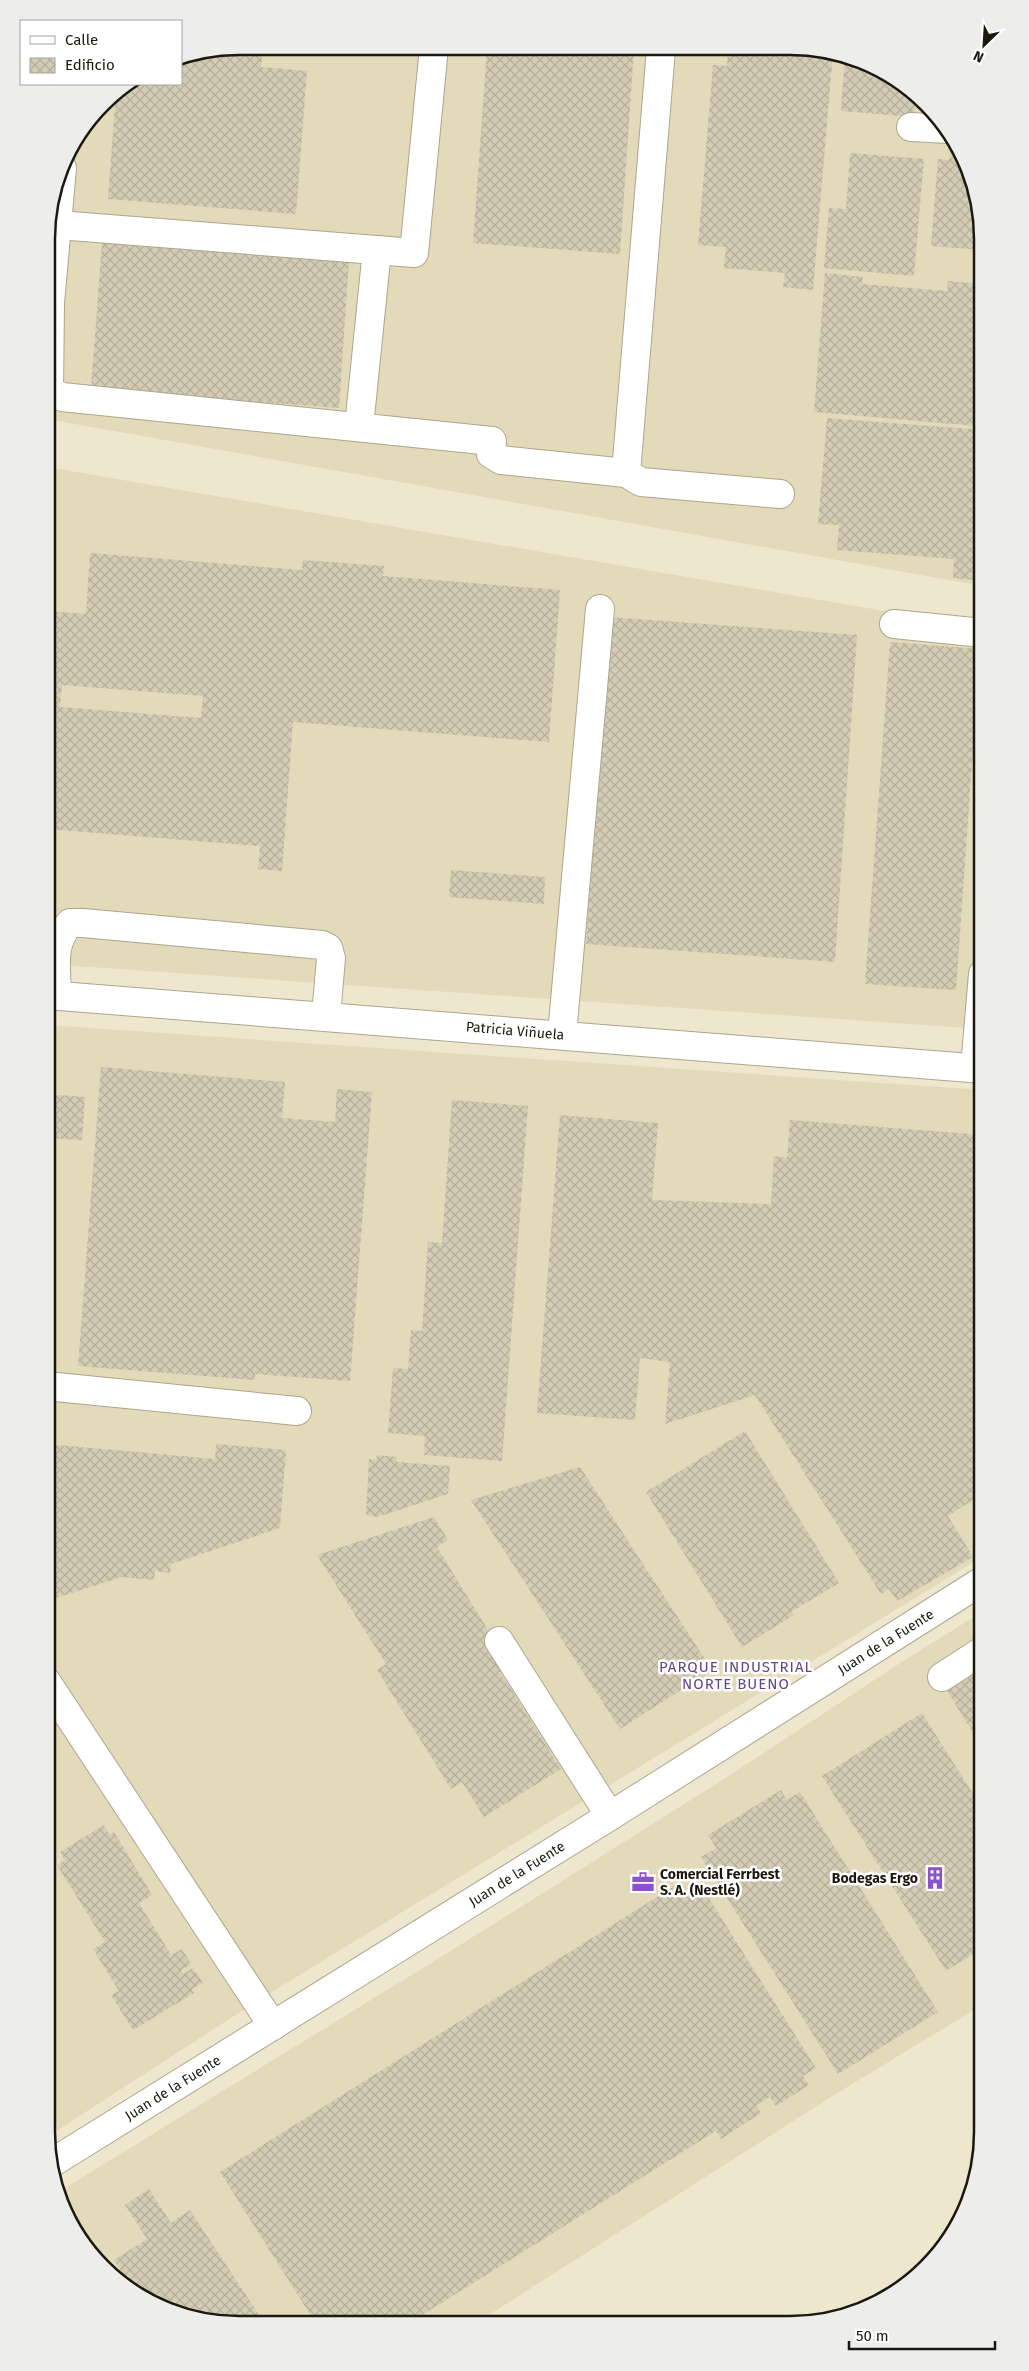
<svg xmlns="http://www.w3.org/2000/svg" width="1029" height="2371" font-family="'Fira Sans',sans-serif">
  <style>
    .built { fill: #e3daba }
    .building { fill: url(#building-cross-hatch); fill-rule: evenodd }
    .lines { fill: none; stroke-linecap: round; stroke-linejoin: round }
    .minor-casing { stroke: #ada68e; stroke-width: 30 }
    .minor { stroke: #fff; stroke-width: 28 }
    .labels { text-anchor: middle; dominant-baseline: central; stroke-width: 5; stroke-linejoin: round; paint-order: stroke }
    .street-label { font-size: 14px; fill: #1b180f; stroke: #fff }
    .poi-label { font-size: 14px; font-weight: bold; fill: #1b180f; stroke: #fff; text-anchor: start }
    .neighbourhood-label { font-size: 15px; letter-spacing: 1px; fill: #634885; stroke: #fff }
    .rim { fill: none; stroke: #1b180f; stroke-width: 2.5 }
  </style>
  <defs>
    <pattern id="building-cross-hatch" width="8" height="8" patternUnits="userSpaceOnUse" patternTransform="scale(1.25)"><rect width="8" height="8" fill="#d4ccb4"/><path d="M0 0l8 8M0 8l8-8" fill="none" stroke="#b5ae9a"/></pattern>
  </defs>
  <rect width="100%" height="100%" fill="#eee6cd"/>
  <g class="built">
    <polygon points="239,46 827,50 876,66 926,102 957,143 976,189 983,239 983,586 47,419 47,226 66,154 112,94 128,84 181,84 181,58"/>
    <polygon points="47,467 983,628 983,1029 47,964"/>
    <polygon points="47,1025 983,1090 982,1557 257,2001 47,2137"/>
    <polygon points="982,1612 982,2005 839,2092 476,2323 202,2321 153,2305 112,2277 72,2229 57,2193 457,1947 721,1781 908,1658"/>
  </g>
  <g class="building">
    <polygon points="239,46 263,46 261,67 307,71 296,214 108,199 116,92 128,84 181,84 181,58"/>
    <polygon points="487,48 634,49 620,254 473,243"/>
    <polygon points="728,49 833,52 813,290 783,287 785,273 724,268 726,247 698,245 713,65 727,66"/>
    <polygon points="845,56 876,66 923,100 915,100 914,117 841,111"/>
    <polygon points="951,145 958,146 976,189 983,250 931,246 938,159 949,160"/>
    <polygon points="850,153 924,159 914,276 824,268 829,208 846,209"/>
    <polygon points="102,242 349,261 339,408 91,389"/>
    <polygon points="825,273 863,277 862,284 947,291 948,281 983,284 983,395 980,411 977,411 976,426 814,412"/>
    <polygon points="827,418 983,430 983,581 953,578 954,559 837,550 839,525 818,524"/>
    <path d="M90,553L302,570L303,560L384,566L383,576L560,590L549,742L293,722L282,871L258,869L260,846L47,829V611L86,614ZM62,685L203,696L201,718L60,707Z"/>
    <polygon points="608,617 857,635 835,962 586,944"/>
    <polygon points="890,642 980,649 956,990 865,984"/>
    <polygon points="451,870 545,877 544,904 449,897"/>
    <polygon points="101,1067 285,1082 282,1118 335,1122 337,1089 372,1092 350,1381 255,1374 255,1380 78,1366"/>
    <polygon points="46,1094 85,1097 82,1140 46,1138"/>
    <polygon points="452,1100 528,1106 502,1461 424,1455 425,1436 388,1433 393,1368 408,1369 411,1330 422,1331 428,1242 442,1243"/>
    <polygon points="560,1115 658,1123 652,1200 771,1204 774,1156 787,1158 790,1120 983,1135 982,1494 948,1516 973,1557 897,1601 889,1589 881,1594 755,1395 665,1424 670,1362 640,1358 635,1420 537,1413"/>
    <polygon points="745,1431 839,1583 791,1612 794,1615 742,1647 646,1492"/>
    <polygon points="46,1444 215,1459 216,1444 286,1450 280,1528 171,1564 170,1573 155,1571 154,1580 122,1577 46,1601"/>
    <polygon points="377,1455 397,1457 397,1462 450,1466 448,1494 377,1517 366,1515 369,1459 376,1460"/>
    <polygon points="580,1467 712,1670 620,1729 471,1500"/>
    <polygon points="434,1517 448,1540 437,1547 510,1666 500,1672 561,1769 484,1817 462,1782 451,1789 377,1670 386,1664 317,1555"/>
    <polygon points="982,1662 982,1747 944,1686"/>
    <polygon points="922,1713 982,1808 982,1948 946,1971 822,1776"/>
    <polygon points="781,1790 787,1800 800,1792 938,2012 838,2074 701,1857 716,1848 708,1835"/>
    <polygon points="104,1825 110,1835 114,1832 152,1895 139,1903 171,1955 182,1949 191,1964 181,1971 183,1974 193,1968 203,1983 192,1989 194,1993 133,2030 111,1995 119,1991 93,1949 105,1942 57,1865 65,1860 60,1852"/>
    <polygon points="681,1882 691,1896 703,1889 816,2068 803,2076 809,2085 776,2106 770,2097 756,2106 761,2113 721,2139 716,2131 411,2322 315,2322 220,2172"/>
    <polygon points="149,2189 171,2223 190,2210 263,2321 202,2321 153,2305 136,2293 114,2260 147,2239 125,2205"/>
  </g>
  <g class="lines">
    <defs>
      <g id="minor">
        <polyline points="911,127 947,129"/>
        <polyline points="58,225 414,253 434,47"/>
        <polyline points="47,302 50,303 62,168"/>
        <polyline points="50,303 49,391 62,397 492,441 491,454 501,460 626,473 661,49"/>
        <polyline points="359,427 377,250"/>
        <polyline points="626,473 641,482 780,494"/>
        <polyline points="894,624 983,633"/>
        <polyline points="47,995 983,1069"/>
        <path d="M57,996C57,968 50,945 70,923H83L322,945L328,948L331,958L326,1016"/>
        <polyline points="562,1035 600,609"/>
        <polyline points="975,1068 983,974"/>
        <polyline points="46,1386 297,1411"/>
        <polyline points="499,1641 610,1816"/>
        <polyline points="942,1677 982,1651"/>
        <polyline points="46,1681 273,2026"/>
        <polyline points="50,2164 610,1816 982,1581"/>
      </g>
    </defs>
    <use href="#minor" class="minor-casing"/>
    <use href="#minor" class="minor"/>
  </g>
  <defs>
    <symbol id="building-bare" viewBox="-9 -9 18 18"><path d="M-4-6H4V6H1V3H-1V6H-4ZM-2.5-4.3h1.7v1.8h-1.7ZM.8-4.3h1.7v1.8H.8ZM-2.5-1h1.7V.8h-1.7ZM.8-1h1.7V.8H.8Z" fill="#8b52c9" stroke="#fff" stroke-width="2.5" paint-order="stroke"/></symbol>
    <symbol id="office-bare" viewBox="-9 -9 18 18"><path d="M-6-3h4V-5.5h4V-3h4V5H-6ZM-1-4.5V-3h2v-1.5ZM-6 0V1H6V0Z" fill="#8b52c9" stroke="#fff" stroke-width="2.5" paint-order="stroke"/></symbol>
  </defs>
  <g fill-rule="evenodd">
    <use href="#building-bare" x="919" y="1862" width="32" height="32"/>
    <use href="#office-bare" x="627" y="1866" width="32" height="32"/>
  </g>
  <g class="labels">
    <g class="street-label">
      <text transform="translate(515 1031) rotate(5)">Patricia Viñuela</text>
      <text transform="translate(886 1642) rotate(-32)">Juan de la Fuente</text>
      <text transform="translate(517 1874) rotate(-32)">Juan de la Fuente</text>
      <text transform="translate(173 2088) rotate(-32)">Juan de la Fuente</text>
    </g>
    <g class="poi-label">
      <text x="660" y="1874">Comercial Ferrbest<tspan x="660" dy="16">S. A. (Nestlé)</tspan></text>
      <text x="918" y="1878" text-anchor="end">Bodegas Ergo</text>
    </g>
    <g class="neighbourhood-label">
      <text x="736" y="1667">PARQUE INDUSTRIAL<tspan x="736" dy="17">NORTE BUENO</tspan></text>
    </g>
  </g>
  <path d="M0 0H1029V2371H0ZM239 55H790A184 184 0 0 1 974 239V2132A184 184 0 0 1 790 2316H239A184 184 0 0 1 55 2132V239A184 184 0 0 1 239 55Z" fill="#ededec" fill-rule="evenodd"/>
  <path class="rim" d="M239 55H790A184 184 0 0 1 974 239V2132A184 184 0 0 1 790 2316H239A184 184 0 0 1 55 2132V239A184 184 0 0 1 239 55Z"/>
  <rect x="20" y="20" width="162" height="65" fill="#ffffff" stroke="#a4a39f"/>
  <rect x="30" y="36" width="25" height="8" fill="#ffffff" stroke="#a4a39f"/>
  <text x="65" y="45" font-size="15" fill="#1b180f">Calle</text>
  <rect x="30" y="58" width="25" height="15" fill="url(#building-cross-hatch)" stroke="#a4a39f"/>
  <text x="65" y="70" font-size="15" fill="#1b180f">Edificio</text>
  <g transform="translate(984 45) rotate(205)" stroke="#ffffff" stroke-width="4" paint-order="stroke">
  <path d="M0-4L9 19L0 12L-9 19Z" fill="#1b180f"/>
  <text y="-8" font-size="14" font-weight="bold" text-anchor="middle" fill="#1b180f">N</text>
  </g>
  <path d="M849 2341v8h146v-8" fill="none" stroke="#1b180f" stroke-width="2.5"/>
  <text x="856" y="2341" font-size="15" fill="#1b180f" stroke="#ffffff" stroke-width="4" paint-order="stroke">50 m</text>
</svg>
